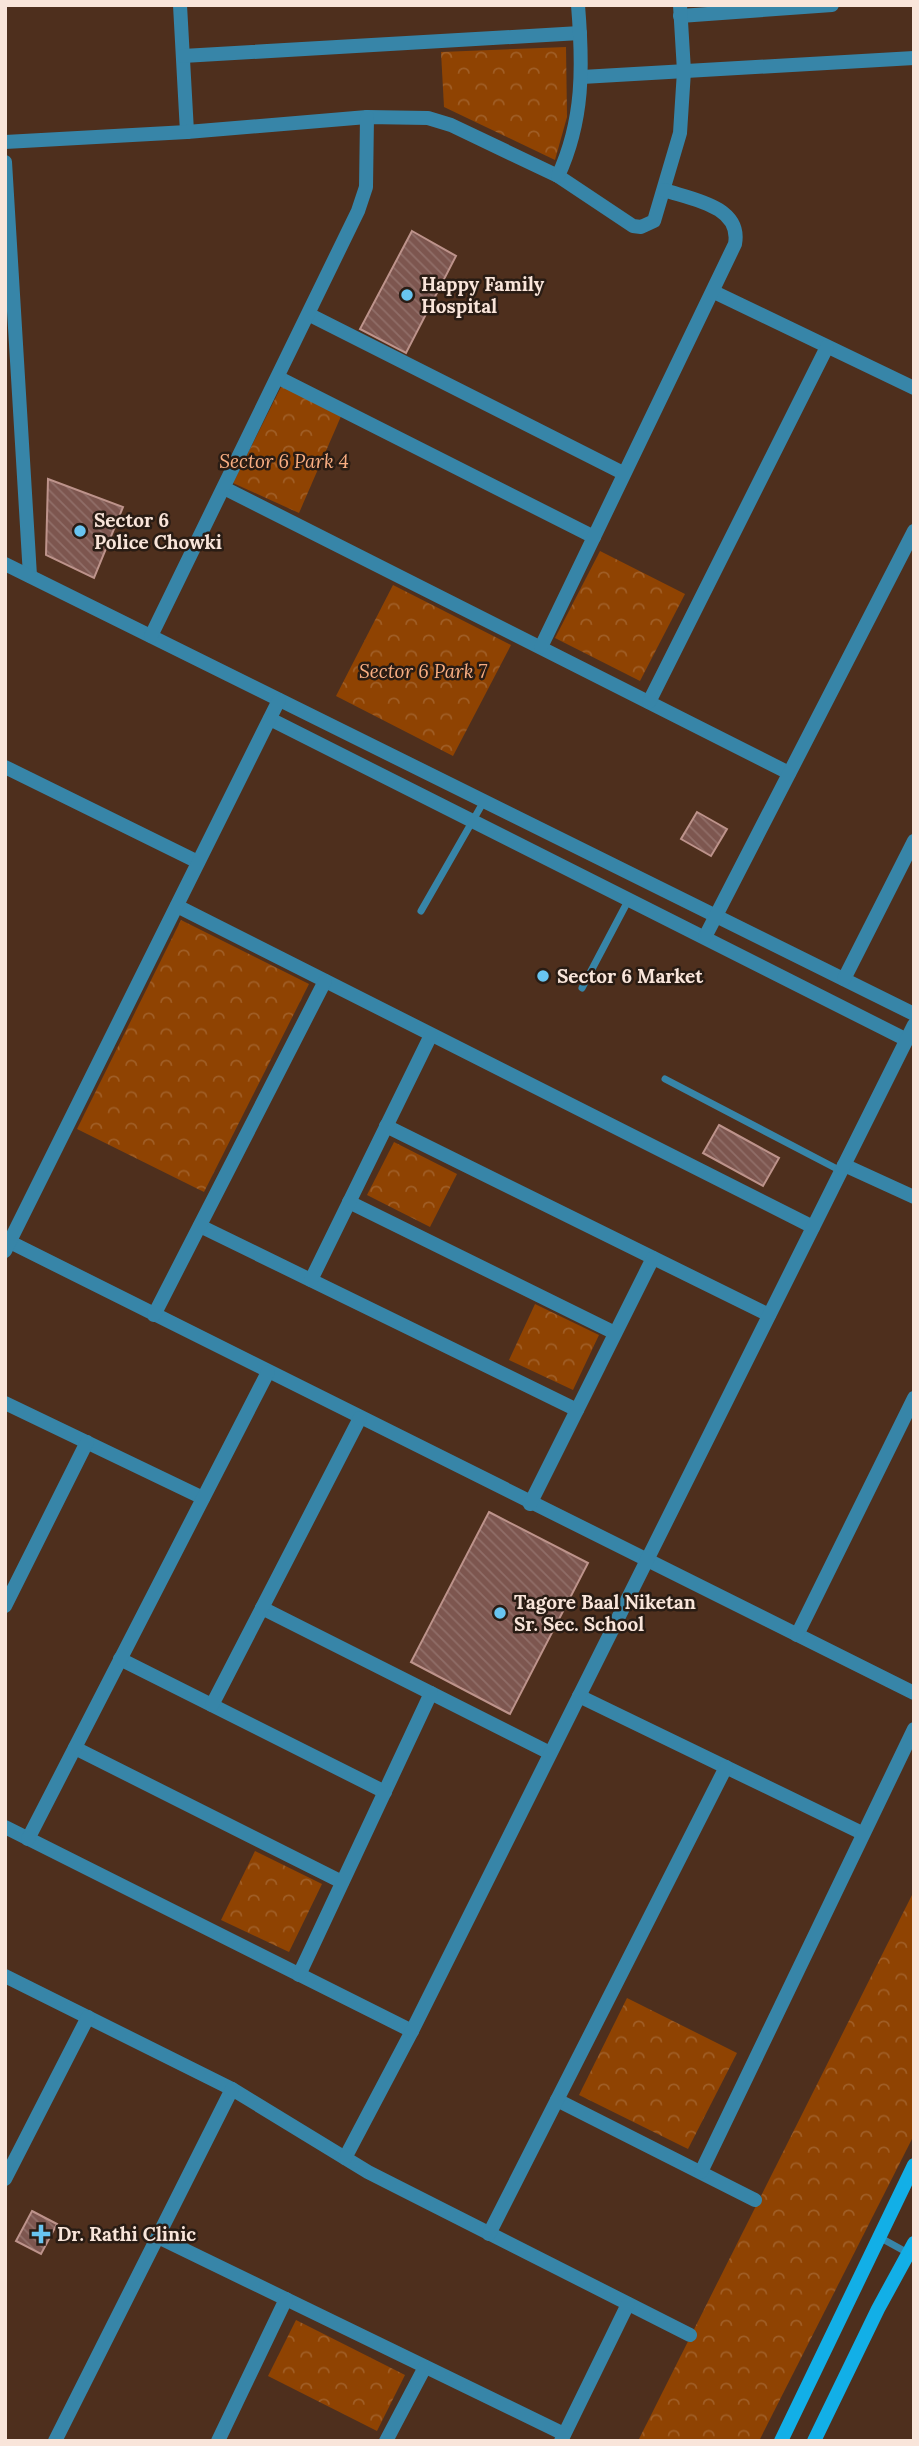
<svg xmlns="http://www.w3.org/2000/svg" width="919" height="2446" font-family="Lora,serif">
  <style>
    .park { fill: url(#park-crowns) }
    .building { fill: url(#building-back-hatch); stroke: #bd938b; stroke-width: 2 }
    .lines { fill: none; stroke-linecap: round; stroke-linejoin: round }
    .lane { stroke: #3785a8; stroke-width: 7 }
    .street { stroke: #3785a8; stroke-width: 14 }
    .secondary { stroke: #12afe7; stroke-width: 14 }
    .poi-dot { fill: #68c4f0; stroke: #291c14; stroke-width: 2.5 }
    .labels { text-anchor: middle; dominant-baseline: central; stroke-width: 5; stroke-linejoin: round; paint-order: stroke }
    .poi-label { font-size: 19px; font-weight: bold; fill: #f9e5da; stroke: #291c14; text-anchor: start }
    .park-label { font-size: 19px; font-style: italic; fill: #f9ae82; stroke: #291c14 }
  </style>
  <defs>
    <pattern id="park-crowns" width="20" height="18" patternUnits="userSpaceOnUse" patternTransform="scale(1.75)"><rect width="20" height="18" fill="#8f4302"/><path d="M2 6a3 3 0 1 1 6 0M12 15a3 3 0 1 1 6 0" fill="none" stroke="#a05e26"/></pattern>
    <pattern id="building-back-hatch" width="6" height="6" patternUnits="userSpaceOnUse" patternTransform="scale(1.75)"><rect width="6" height="6" fill="#7d564f"/><path d="M-1 5l2 2M0 0l6 6M5-1l2 2" fill="none" stroke="#906e68"/></pattern>
  </defs>
  <rect width="100%" height="100%" fill="#4e2f1d"/>
  <g class="park">
    <polygon points="566,47 567,117 555,160 444,107 441,52"/>
    <polygon points="282,385 342,414 299,513 233,483"/>
    <polygon points="600,551 685,594 640,681 555,638"/>
    <polygon points="393,585 511,645 453,756 336,696"/>
    <polygon points="181,920 309,984 204,1192 77,1129"/>
    <polygon points="394,1142 457,1174 430,1227 367,1195"/>
    <polygon points="535,1304 599,1335 573,1390 509,1360"/>
    <polygon points="255,1851 322,1884 289,1952 221,1920"/>
    <polygon points="914,1891 914,2135 759,2441 638,2441"/>
    <polygon points="627,1998 737,2053 688,2149 579,2095"/>
    <polygon points="296,2320 405,2375 377,2431 268,2376"/>
  </g>
  <g class="building">
    <polygon points="412,231 456,256 406,353 360,329"/>
    <polygon points="48,479 123,507 94,578 46,555"/>
    <polygon points="697,812 727,829 711,856 681,839"/>
    <polygon points="719,1125 779,1158 763,1186 703,1153"/>
    <polygon points="489,1512 588,1563 510,1714 411,1662"/>
    <polygon points="32,2211 57,2224 41,2254 16,2241"/>
  </g>
  <g class="lines">
    <g class="lane">
      <polyline points="421,911 484,801"/>
      <polyline points="582,988 629,899"/>
      <polyline points="665,1079 841,1171"/>
      <polyline points="879,2237 908,2253"/>
    </g>
    <g class="street">
      <polyline points="180,5 187,132"/>
      <polyline points="680,16 832,5"/>
      <polyline points="183,56 580,33"/>
      <polyline points="582,77 914,58"/>
      <polyline points="5,142 187,132 367,117 428,118 451,125 558,176 633,226 641,227 654,221 680,133 684,71 680,5"/>
      <polyline points="5,162 30,576"/>
      <path d="M558,176C584,120 583,66 578,5"/>
      <polyline points="714,292 914,388"/>
      <polyline points="310,315 623,473"/>
      <polyline points="279,378 594,537"/>
      <polyline points="224,488 789,773"/>
      <polyline points="5,564 914,1014"/>
      <polyline points="151,636 358,211 366,187 367,117"/>
      <path d="M541,647L735,244C742,206 691,199 664,190"/>
      <polyline points="649,702 827,347"/>
      <polyline points="270,719 907,1040"/>
      <polyline points="5,767 198,862"/>
      <polyline points="177,906 813,1227"/>
      <polyline points="705,937 914,531"/>
      <polyline points="844,979 914,841"/>
      <polyline points="386,1126 769,1315"/>
      <polyline points="844,1165 914,1197"/>
      <polyline points="349,1202 615,1333"/>
      <polyline points="200,1226 577,1410"/>
      <polyline points="10,1242 914,1693"/>
      <polyline points="5,1251 279,700"/>
      <polyline points="311,1280 431,1035"/>
      <polyline points="154,1315 325,981"/>
      <polyline points="5,1403 203,1498"/>
      <polyline points="530,1504 653,1258"/>
      <polyline points="5,1606 87,1442"/>
      <polyline points="262,1608 550,1753"/>
      <polyline points="797,1635 914,1398"/>
      <polyline points="120,1659 385,1792"/>
      <polyline points="579,1696 862,1833"/>
      <polyline points="212,1705 360,1418"/>
      <polyline points="75,1748 342,1882"/>
      <polyline points="5,1827 412,2031"/>
      <polyline points="28,1839 268,1372"/>
      <polyline points="299,1975 431,1693"/>
      <polyline points="5,1976 232,2089 368,2172 690,2335"/>
      <polyline points="557,2100 755,2200"/>
      <polyline points="345,2158 412,2031 914,1025"/>
      <polyline points="701,2172 914,1729"/>
      <polyline points="5,2179 88,2017"/>
      <polyline points="489,2234 726,1767"/>
      <polyline points="158,2237 564,2434"/>
      <polyline points="55,2441 232,2089"/>
      <polyline points="218,2441 286,2299"/>
      <polyline points="386,2441 425,2367"/>
      <polyline points="561,2441 628,2304"/>
    </g>
    <g class="secondary">
      <polyline points="781,2441 914,2165"/>
      <polyline points="814,2441 878,2309 914,2243"/>
    </g>
  </g>
  <g class="poi-dot">
    <circle cx="407" cy="295" r="7"/>
    <circle cx="80" cy="531" r="7"/>
    <circle cx="543" cy="976" r="7"/>
    <circle cx="500" cy="1613" r="7"/>
    <path d="M37.5 2223.5h7v7h7v7h-7v7h-7v-7h-7v-7h7z"/>
  </g>
  <g class="labels">
    <g class="poi-label">
      <text x="421" y="284">Happy Family<tspan x="421" dy="22">Hospital</tspan></text>
      <text x="94" y="520">Sector 6<tspan x="94" dy="22">Police Chowki</tspan></text>
      <text x="557" y="976">Sector 6 Market</text>
      <text x="514" y="1602">Tagore Baal Niketan<tspan x="514" dy="22">Sr. Sec. School</tspan></text>
      <text x="57" y="2234">Dr. Rathi Clinic</text>
    </g>
    <g class="park-label">
      <text x="284" y="461">Sector 6 Park 4</text>
      <text x="423" y="671">Sector 6 Park 7</text>
    </g>
  </g>
  <rect width="919" height="2446" fill="none" stroke="#f9e5da" stroke-width="14"/>
</svg>
